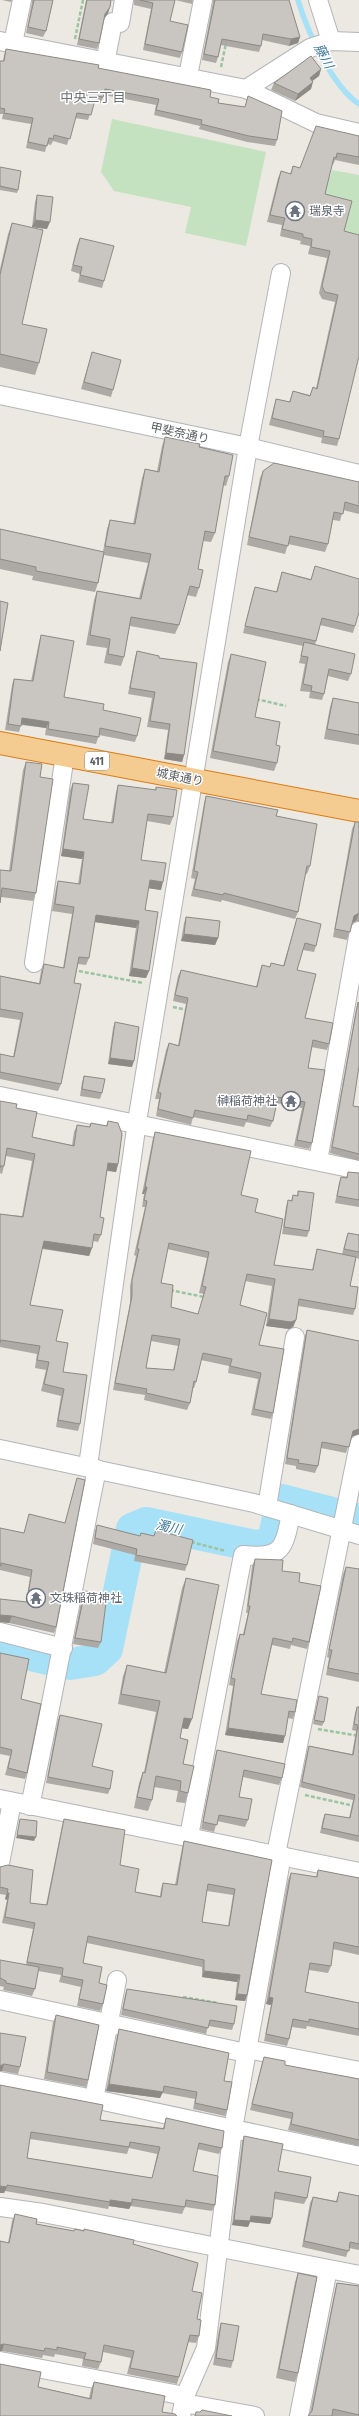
<svg xmlns="http://www.w3.org/2000/svg" width="359" height="2416" font-family="'Fira Sans Condensed','Noto Sans JP',sans-serif">
  <style>
    .green { fill: #c5e2c0 }
    .lines { fill: none; stroke-linecap: round; stroke-linejoin: round }
    .stream { stroke: #a6e1f7; stroke-width: 5.5 }
    .river { stroke: #a6e1f7; stroke-width: 32 }
    .minor-casing { stroke: #b2b5b8; stroke-width: 20 }
    .highway-casing { stroke: #db7c12; stroke-width: 24 }
    .path { stroke: #9bc4a0; stroke-width: 2.5; stroke-dasharray: 4 2; stroke-linecap: butt }
    .minor { stroke: #fff; stroke-width: 18 }
    .highway { stroke: #f4cb91; stroke-width: 22 }
    .wall { fill: #ada9a5; fill-rule: evenodd }
    .shaded-wall { fill: #8d8a86 }
    .building { fill: #c9c5c0; stroke: #8d8a86; fill-rule: evenodd }
    .labels { text-anchor: middle; dominant-baseline: central; stroke-width: 3; stroke-linejoin: round; paint-order: stroke }
    .shield { fill: #fff; stroke: #8c8e90; stroke-width: 1 }
    .shield-label { font-size: 11px; font-weight: bold; fill: #5a5e61 }
    .worship-label { font-size: 12px; fill: #5b616d; stroke: #fff; text-anchor: start }
    .street-label { font-size: 12px; fill: #5a5e61; stroke: #fff }
    .water-label { font-size: 13px; font-style: italic; fill: #3f7897; stroke: #fff }
    .neighbourhood-label { font-size: 13px; fill: #6b7073; stroke: #fff }
  </style>
  <rect width="100%" height="100%" fill="#ece8e2"/>
  <g class="green">
    <polygon points="112,119 266,152 246,246 185,233 191,207 114,191 101,172"/>
    <polygon points="332,170 359,175 359,248 341,242 323,200"/>
  </g>
  <g class="lines">
    <path class="stream" d="M298,0C307,31 332,86 359,104"/>
    <polyline class="river" points="0,1648 70,1664 95,1660 107,1649 132,1529 146,1523 255,1546 269,1544 274,1536 282,1500 359,1520"/>
    <defs>
      <g id="minor">
        <polyline points="318,0 331,41"/>
        <polyline points="0,41 246,89 310,48 331,41 359,42"/>
        <polyline points="13,43 22,0"/>
        <polyline points="105,63 113,22 120,23 124,0"/>
        <polyline points="188,76 203,0"/>
        <polyline points="246,89 316,123 359,133"/>
        <polyline points="0,395 248,447 359,474"/>
        <polyline points="34,963 65,755"/>
        <polyline points="0,1096 359,1170"/>
        <polyline points="318,1161 359,931"/>
        <polyline points="0,1449 254,1503 359,1535"/>
        <polyline points="88,1466 137,1122 248,447 281,273"/>
        <polyline points="267,1507 295,1337"/>
        <polyline points="0,1632 63,1648"/>
        <polyline points="0,1799 359,1872"/>
        <path d="M30,1806C54,1694 74,1581 97,1469"/>
        <path d="M189,1836L243,1555C282,1559 284,1549 291,1514"/>
        <polyline points="276,1854 359,1444"/>
        <polyline points="0,1863 12,1802"/>
        <polyline points="0,2000 246,2053"/>
        <polyline points="247,2049 359,2071"/>
        <polyline points="0,2081 94,2099 359,2156"/>
        <polyline points="94,2099 117,1980"/>
        <polyline points="0,2207 43,2213 359,2275"/>
        <polyline points="0,2361 185,2396"/>
        <polyline points="184,2403 255,2416"/>
        <polyline points="181,2416 185,2396 206,2348 233,2129 282,1855"/>
        <polyline points="299,2416 328,2269"/>
      </g>
      <polyline id="highway" points="0,743 359,811"/>
    </defs>
    <use href="#minor" class="minor-casing"/>
    <use href="#highway" class="highway-casing"/>
    <g class="path">
      <polyline points="75,39 83,0"/>
      <polyline points="221,67 226,43"/>
      <polyline points="256,699 286,706"/>
      <polyline points="73,970 143,983"/>
      <polyline points="173,1007 187,1010"/>
      <polyline points="170,1290 204,1297"/>
      <polyline points="191,1542 226,1551"/>
      <polyline points="318,1729 359,1736"/>
      <polyline points="305,1795 359,1807"/>
      <polyline points="183,1997 218,2003"/>
    </g>
    <use href="#minor" class="minor"/>
    <use href="#highway" class="highway"/>
  </g>
  <g class="wall">
    <polygon points="2,0 12,0 11,2"/>
    <polygon points="32,0 53,0 46,31 43,37 26,33 32,2"/>
    <polygon points="86,0 114,0 113,1 111,0 110,7 108,13 104,18 99,43 97,49 77,45"/>
    <polygon points="134,0 193,0 192,4 175,0 170,21 182,52 180,58 143,50 151,9 134,5"/>
    <polygon points="213,0 289,0 300,37 298,43 289,46 262,40 261,46 259,52 221,45 218,57 216,63 202,60 213,2"/>
    <polygon points="6,49 98,68 210,97 218,103 245,107 248,96 277,140 275,146 247,142 199,129 200,126 154,115 156,105 104,95 101,103 94,102 88,120 75,118 67,145 53,141 51,145 47,144 45,152 26,148 31,124 2,119 3,114 0,114 0,61 3,61 4,55"/>
    <polygon points="321,69 319,76 312,81 311,89 295,101 271,90 274,83"/>
    <polygon points="359,136 359,165 335,160 333,165 332,164 325,194 344,231 339,439 337,446 321,443 322,438 269,425 274,406 276,399 289,402 293,391 310,395 313,387 316,388 335,302 322,299 319,293 327,258 308,254 310,246 300,244 301,241 280,236 282,225 267,222 278,178 281,171 290,174 293,166 300,168"/>
    <polygon points="0,167 18,190 17,193 0,190"/>
    <polygon points="37,195 47,229 32,227 35,202"/>
    <polygon points="12,223 22,324 39,363 35,375 0,367 0,269 8,234"/>
    <polygon points="80,238 104,281 102,288 78,282 80,274 71,271 77,245"/>
    <polygon points="92,352 113,390 111,397 81,389"/>
    <polygon points="165,437 199,447 229,476 226,486 223,485 215,533 211,542 203,541 198,569 199,588 196,597 187,595 179,625 175,634 130,626 124,657 121,666 104,663 107,648 86,645 94,600 97,591 139,598 148,563 104,555 98,583 95,592 32,580 33,576 0,569 0,529 103,552 107,529 110,520 133,524 142,478 145,469 157,471 162,446"/>
    <polygon points="263,471 359,482 359,514 343,510 340,521 333,520 328,544 325,552 288,544 285,554 247,545 260,478"/>
    <polygon points="315,566 355,626 353,633 320,625 315,645 351,674 348,681 328,676 324,694 322,700 309,698 310,692 300,691 305,664 299,663 303,646 243,633 253,593 255,587 276,592 282,572 311,579"/>
    <polygon points="41,635 64,697 103,710 137,736 135,742 99,735 96,744 45,735 46,728 21,725 19,732 5,730 12,685 14,679 31,681 39,642"/>
    <polygon points="137,651 159,658 184,755 182,762 164,759 168,730 147,727 152,698 128,694 135,657"/>
    <polygon points="231,654 255,717 276,745 277,763 274,771 210,758 228,662"/>
    <polygon points="333,698 359,703 359,745 324,739 330,707"/>
    <polygon points="26,762 40,777 36,893 33,901 1,897 0,870 9,871 23,770"/>
    <polygon points="73,783 83,819 111,823 116,792 118,785 155,790 156,787 173,817 170,825 147,821 141,860 161,890 148,888 145,910 149,971 146,978 129,976 136,928 95,922 89,958 86,965 78,964 74,983 61,1084 58,1091 0,1079 0,1054 13,1057 20,1020 0,1017 0,976 39,983 41,971 44,964 63,968 72,914 52,911 56,888 58,881 78,884 82,859 61,856 70,790"/>
    <polygon points="206,796 276,816 310,866 307,874 305,873 298,912 295,919 222,900 221,902 191,896 195,879 191,878 204,803"/>
    <polygon points="355,822 359,822 359,922 356,921 352,923 347,940 333,937 352,829"/>
    <polygon points="186,917 218,938 215,945 181,941 184,923"/>
    <polygon points="297,918 316,946 314,952 303,950 297,970 305,1018 329,1044 327,1050 311,1047 308,1068 312,1143 309,1149 294,1146 302,1108 276,1103 273,1121 270,1127 246,1122 244,1127 193,1117 191,1125 156,1116 159,1099 155,1099 166,1050 169,1043 178,1045 186,1004 173,1001 178,976 181,970 256,987 260,971 262,965 270,967 271,963 283,966"/>
    <polygon points="358,1002 353,1106 359,1107 359,1161 330,1153 356,1009"/>
    <polygon points="115,1022 132,1067 108,1064 113,1028"/>
    <polygon points="84,1076 102,1093 100,1099 80,1096 82,1082"/>
    <polygon points="0,1101 16,1108 32,1137 72,1145 74,1132 77,1125 89,1127 91,1123 106,1126 108,1121 118,1164 116,1172 107,1171 100,1217 101,1235 98,1242 93,1241 92,1248 89,1256 42,1249 30,1305 56,1341 63,1372 80,1424 78,1431 56,1427 61,1396 41,1391 46,1370 35,1368 37,1354 0,1347 0,1214 22,1216 32,1161 6,1156 4,1166 2,1174 0,1173"/>
    <path d="M155,1132L241,1195L255,1212L274,1265L312,1270L315,1256L317,1249L342,1254L346,1239L348,1233L359,1235V1259L356,1258L350,1286L355,1309L353,1315L298,1306L296,1320L293,1327L289,1329L266,1326L272,1286L245,1281L240,1305L259,1345L273,1413L271,1419L251,1415L258,1379L228,1373L229,1366L201,1360L196,1382L194,1388H193L190,1403L187,1410L144,1400L145,1395L113,1390L130,1303V1286L136,1256L134,1255L145,1207H142L144,1194H142L153,1138ZM167,1249L207,1258L199,1293L204,1294L198,1314L171,1307L161,1283ZM151,1341L178,1346L173,1370L146,1368Z"/>
    <polygon points="348,1172 359,1173 359,1207 335,1203 339,1183 341,1177 346,1178"/>
    <polygon points="298,1191 309,1231 307,1237 282,1234 286,1207 288,1200 291,1201 293,1195 297,1196"/>
    <polygon points="307,1330 359,1341 359,1434 351,1437 346,1453 321,1448 318,1466 315,1473 296,1469 296,1466 285,1464 305,1336"/>
    <polygon points="77,1478 56,1627 54,1633 9,1623 0,1622 0,1599 26,1602 30,1577 0,1570 0,1528 24,1533 29,1514 65,1523 75,1485"/>
    <polygon points="97,1525 140,1536 141,1533 154,1536 156,1530 187,1565 185,1571 134,1561 135,1555 93,1544 95,1531"/>
    <polygon points="255,1559 282,1571 299,1582 309,1642 307,1649 291,1645 290,1649 272,1645 261,1694 295,1712 293,1719 288,1718 283,1743 225,1735 233,1686 229,1685 237,1641 240,1634 243,1634 248,1613 246,1613 252,1566"/>
    <polygon points="346,1567 359,1572 359,1682 326,1675 329,1658 327,1657 343,1574"/>
    <polygon points="186,1578 188,1729 182,1728 180,1738 183,1764 188,1793 185,1803 176,1802 178,1791 154,1787 152,1800 148,1811 134,1808 139,1783 143,1772 144,1772 156,1712 118,1704 123,1676 127,1665 164,1673 182,1588"/>
    <polygon points="85,1591 101,1642 98,1648 73,1644 82,1597"/>
    <polygon points="0,1653 21,1699 27,1773 25,1779 5,1775 10,1756 0,1754"/>
    <polygon points="319,1696 324,1722 322,1726 313,1724"/>
    <polygon points="357,1707 359,1707 359,1842 320,1833 323,1819 325,1814 349,1818 353,1800 300,1787 307,1752 309,1746 352,1754 356,1731 352,1730 355,1713"/>
    <polygon points="60,1715 92,1766 110,1789 108,1794 46,1783 58,1720"/>
    <polygon points="217,1750 282,1778 279,1785 243,1777 239,1797 248,1820 245,1827 217,1821 214,1832 201,1829 215,1757"/>
    <path d="M64,1819L120,1865L135,1892L160,1896L161,1889L163,1883L175,1885L182,1848L184,1841L272,1860L247,1995L245,2001L235,2000L237,1982L202,1977V1967L87,1943L83,1963L99,1983L103,2004L100,2011L77,2006L81,1987L59,1982L61,1975L38,1971L35,1989L32,1996L3,1990L4,1987L0,1986V1960L26,1965L33,1929L2,1923L7,1900L5,1899L6,1895L0,1894V1867L30,1903L46,1905L62,1826ZM207,1891L233,1895L228,1926L202,1922Z"/>
    <polygon points="318,1870 359,1878 359,1955 333,1949 331,1966 328,1973 309,1970 305,1992 359,2003 359,2036 307,2026 306,2029 292,2027 289,2039 287,2046 264,2041 271,2005 266,2004 288,1880 291,1873 316,1877"/>
    <polygon points="127,1989 234,2024 232,2030 208,2026 206,2034 121,2015 125,1995"/>
    <polygon points="56,2015 88,2080 86,2087 44,2079 53,2022"/>
    <polygon points="119,2029 224,2081 227,2110 225,2116 193,2109 195,2099 162,2093 160,2098 106,2091 117,2036"/>
    <polygon points="0,2033 20,2067 18,2074 2,2071 0,2071"/>
    <polygon points="264,2057 285,2065 359,2079 359,2146 288,2130 291,2119 250,2110 262,2063"/>
    <path d="M0,2085L100,2120L163,2128L166,2118L222,2148L219,2154L197,2149L193,2171L215,2205L212,2211L185,2207L182,2214L131,2206L129,2209L109,2206L108,2209L5,2191L4,2193H0ZM30,2139L127,2154L129,2148L157,2154L152,2178L27,2158Z"/>
    <polygon points="244,2136 278,2171 307,2198 304,2204 274,2199 270,2224 250,2222 248,2227 232,2225 242,2142"/>
    <polygon points="339,2192 359,2196 359,2250 349,2248 346,2257 302,2247 310,2203 313,2197 336,2201"/>
    <polygon points="15,2214 36,2224 74,2231 84,2231 84,2229 133,2244 192,2291 197,2319 199,2336 196,2343 188,2342 179,2377 177,2384 127,2374 131,2358 103,2352 101,2362 98,2369 82,2366 83,2359 55,2354 54,2357 43,2355 42,2358 2,2351 0,2351 0,2241 8,2243 12,2221"/>
    <polygon points="298,2273 298,2373 295,2382 276,2378 295,2282"/>
    <polygon points="337,2283 359,2286 359,2416 308,2416 310,2413 335,2290"/>
    <polygon points="221,2323 233,2361 231,2368 213,2365 219,2330"/>
    <polygon points="0,2364 38,2387 89,2398 91,2389 94,2382 162,2412 0,2416"/>
  </g>
  <g class="shaded-wall">
    <polygon points="110,7 108,13 103,20 105,14"/>
    <polygon points="300,37 298,43 289,46 291,39"/>
    <polygon points="321,69 319,76 307,85 310,78"/>
    <polygon points="313,82 311,89 295,101 298,94"/>
    <polygon points="35,220 50,222 47,229 32,227"/>
    <polygon points="22,718 49,722 46,728 20,724"/>
    <polygon points="166,753 184,755 182,762 164,759"/>
    <polygon points="63,849 84,852 82,859 61,856"/>
    <polygon points="150,880 163,882 161,890 147,888"/>
    <polygon points="359,913 356,921 351,924 354,916"/>
    <polygon points="96,915 139,921 136,928 94,922"/>
    <polygon points="184,934 218,938 215,945 181,941"/>
    <polygon points="132,968 149,971 146,978 129,976"/>
    <polygon points="110,1058 134,1061 132,1067 108,1064"/>
    <polygon points="108,1163 118,1164 116,1172 105,1170"/>
    <polygon points="145,1187 147,1187 144,1194 142,1194"/>
    <polygon points="44,1241 92,1248 89,1256 41,1248"/>
    <polygon points="269,1319 296,1320 293,1327 289,1329 266,1326"/>
    <polygon points="359,1429 359,1434 351,1437 353,1431"/>
    <polygon points="0,1615 12,1616 9,1623 0,1622"/>
    <polygon points="184,1718 192,1719 188,1729 180,1728"/>
    <polygon points="228,1728 285,1736 283,1743 225,1735"/>
    <polygon points="17,1835 36,1837 34,1841 16,1838"/>
    <polygon points="7,1893 9,1893 7,1900 5,1899"/>
    <polygon points="204,1971 240,1975 237,1982 202,1977"/>
    <polygon points="237,1994 247,1995 245,2001 235,2000"/>
    <polygon points="269,1997 273,1998 271,2005 266,2004"/>
    <polygon points="4,2064 2,2071 0,2071 0,2066"/>
    <polygon points="109,2084 163,2092 160,2098 106,2091"/>
    <polygon points="0,2186 7,2187 4,2193 0,2193"/>
    <polygon points="110,2200 132,2203 129,2209 109,2206"/>
    <polygon points="251,2216 272,2218 270,2224 250,2222 248,2227 232,2225 234,2220"/>
    <polygon points="4,2344 2,2351 0,2351 0,2345"/>
  </g>
  <g class="building">
    <polygon points="34,0 53,0 46,31 28,27"/>
    <polygon points="87,0 111,0 110,7 105,14 99,43 79,39"/>
    <polygon points="140,0 175,0 170,21 188,25 182,52 145,44 153,3"/>
    <polygon points="215,0 289,0 300,37 291,39 263,34 261,46 222,39 218,57 204,54"/>
    <polygon points="6,49 99,65 98,68 211,90 210,97 219,99 218,103 245,107 248,96 282,111 277,140 249,136 201,124 202,120 156,110 159,99 105,89 103,97 96,96 91,115 77,113 70,139 54,135 53,139 49,138 47,146 28,142 33,118 4,113 5,109 0,108 0,61 4,61"/>
    <polygon points="311,56 321,69 310,78 313,82 298,94 274,83"/>
    <polygon points="316,126 359,136 359,157 337,153 336,158 334,157 325,194 352,201 344,231 359,235 359,356 339,439 323,436 324,431 272,418 276,399 290,402 293,391 310,396 313,387 317,389 338,295 325,292 322,286 330,251 311,247 312,239 303,237 303,234 282,229 285,218 270,215 281,171 291,174 293,166 300,168"/>
    <polygon points="0,167 21,171 18,190 0,186"/>
    <polygon points="37,195 53,197 50,222 35,220"/>
    <polygon points="12,223 43,230 22,324 47,329 39,363 0,354 0,275"/>
    <polygon points="80,238 114,246 104,281 80,275 82,267 73,265"/>
    <polygon points="92,352 121,360 113,390 84,382"/>
    <polygon points="165,437 200,444 199,447 233,455 229,476 225,476 215,533 205,531 198,569 203,570 199,588 190,586 179,625 131,617 124,657 108,654 110,639 90,635 97,591 141,599 151,554 105,546 110,520 135,524 145,469 159,472"/>
    <polygon points="274,463 359,482 359,506 345,502 343,514 334,512 328,544 290,536 288,546 249,537 263,471"/>
    <polygon points="0,529 104,552 98,583 36,571 36,567 0,559"/>
    <polygon points="315,566 359,579 359,612 355,626 322,618 316,641 245,626 255,587 277,592 282,572 311,580"/>
    <polygon points="0,601 8,603 0,651"/>
    <polygon points="41,635 74,641 64,697 104,704 103,710 141,718 137,736 100,728 99,737 48,729 49,722 22,718 21,726 8,724 14,679 33,681"/>
    <polygon points="304,642 355,654 351,674 329,669 324,694 311,691 312,686 303,684 308,657 301,656"/>
    <polygon points="137,651 159,656 159,658 197,663 184,755 166,753 170,724 150,721 155,692 130,688"/>
    <polygon points="231,654 266,662 255,717 280,722 276,745 280,746 277,763 213,751"/>
    <polygon points="333,698 359,703 359,735 327,729"/>
    <polygon points="26,762 42,764 40,777 53,779 36,893 2,888 0,903 0,870 11,871"/>
    <polygon points="73,783 89,785 83,819 113,823 118,785 156,790 156,787 177,790 173,817 148,814 141,860 166,863 163,882 150,880 145,910 158,912 149,971 132,968 139,921 96,915 89,958 79,957 74,983 81,984 61,1084 0,1072 0,1054 14,1057 23,1013 0,1009 0,976 40,984 44,964 64,968 74,907 55,904 58,881 80,884 84,852 63,849"/>
    <polygon points="206,796 278,810 276,816 317,824 310,866 307,866 298,912 224,893 223,895 194,889 198,872 194,871"/>
    <polygon points="355,822 359,822 359,913 354,916 350,932 335,929"/>
    <polygon points="186,917 220,921 218,938 184,934"/>
    <polygon points="297,918 321,924 316,946 305,943 297,970 316,974 305,1018 333,1023 329,1044 313,1040 308,1068 325,1070 312,1143 297,1140 305,1102 278,1097 273,1121 248,1115 247,1120 195,1110 193,1118 158,1109 161,1093 158,1092 169,1043 179,1046 188,998 175,995 181,970 257,987 262,965 270,967 271,963 284,966"/>
    <polygon points="358,1002 359,1003 359,1066 353,1106 359,1107 359,1154 332,1147"/>
    <polygon points="115,1022 139,1027 134,1061 110,1058"/>
    <polygon points="84,1076 105,1079 102,1093 82,1089"/>
    <polygon points="0,1101 17,1104 16,1108 37,1112 32,1137 74,1146 77,1125 90,1127 91,1123 107,1126 108,1121 118,1123 122,1134 118,1164 108,1163 100,1217 104,1218 101,1235 94,1234 92,1248 44,1241 30,1305 63,1310 56,1341 68,1343 63,1372 87,1375 80,1424 58,1420 64,1389 44,1384 49,1362 37,1360 40,1346 1,1340 0,1343 0,1214 23,1217 35,1154 7,1148 4,1166 0,1166 0,1168"/>
    <path d="M155,1132L251,1151L241,1195L258,1199L255,1212L283,1219L274,1265L313,1270L317,1249L356,1257L350,1286L358,1287L355,1309L299,1299L296,1320L291,1322L269,1319L275,1279L247,1274L240,1305L267,1313L259,1345L284,1349L273,1413L254,1409L261,1373L230,1366L232,1359L203,1353L196,1382L194,1381L190,1403L146,1393L147,1389L115,1383L132,1296V1280L139,1249H137L147,1201L144,1200L147,1187H145ZM169,1243L209,1252L202,1286L206,1287L198,1314L171,1307L173,1285L161,1283ZM152,1335L180,1339L174,1370L146,1368Z"/>
    <polygon points="348,1172 359,1173 359,1200 337,1196 341,1177 347,1178"/>
    <polygon points="298,1191 314,1193 309,1231 284,1227 288,1200 292,1201 293,1195 298,1196"/>
    <polygon points="348,1233 359,1235 359,1252 344,1249"/>
    <polygon points="307,1330 359,1341 359,1429 353,1431 349,1447 322,1442 318,1466 298,1463 299,1460 287,1458"/>
    <polygon points="77,1478 85,1480 56,1627 12,1616 0,1615 0,1599 27,1602 32,1570 1,1563 1,1566 0,1565 0,1528 24,1533 29,1514 65,1523"/>
    <polygon points="97,1525 140,1536 141,1533 154,1536 156,1530 193,1540 187,1565 136,1555 137,1549 95,1538"/>
    <polygon points="255,1559 283,1560 282,1571 300,1573 299,1582 321,1586 309,1642 293,1638 292,1642 273,1638 261,1694 297,1700 295,1712 289,1711 285,1736 228,1728 235,1679 231,1678 240,1634 244,1635 250,1606 248,1606"/>
    <polygon points="346,1567 359,1569 359,1674 328,1668 332,1650 329,1650"/>
    <polygon points="186,1578 219,1585 192,1719 184,1718 180,1738 188,1740 183,1764 194,1766 188,1793 180,1791 181,1781 156,1776 152,1800 137,1797 143,1772 145,1773 160,1701 121,1694 127,1665 166,1673"/>
    <polygon points="85,1591 107,1595 101,1642 75,1638"/>
    <polygon points="0,1653 29,1659 21,1699 41,1704 27,1773 8,1768 12,1750 0,1747"/>
    <polygon points="319,1696 328,1698 324,1722 314,1720"/>
    <polygon points="357,1707 359,1707 359,1836 322,1828 325,1814 350,1818 355,1795 302,1782 309,1746 353,1755 358,1725 354,1724"/>
    <polygon points="60,1715 102,1724 92,1766 113,1771 110,1789 48,1777"/>
    <polygon points="217,1750 285,1764 282,1778 244,1770 239,1797 252,1799 248,1820 219,1815 217,1825 203,1822"/>
    <polygon points="20,1819 37,1821 36,1837 17,1835"/>
    <path d="M64,1819L125,1830L120,1865L139,1869L135,1892L161,1897L163,1883L177,1885L184,1841L272,1860L247,1995L237,1994L240,1975L204,1971V1960L88,1936L83,1963L102,1967L99,1983L107,1985L103,2004L79,1999L83,1980L62,1976L63,1968L27,1962L35,1923L5,1917L9,1893H7L8,1889L0,1887V1867L8,1865L33,1870L30,1903L47,1905ZM208,1884L235,1889L229,1926L202,1922Z"/>
    <polygon points="318,1870 359,1878 359,1947 334,1942 331,1966 310,1963 305,1992 359,2003 359,2029 309,2019 309,2022 293,2019 289,2039 266,2034 273,1998 269,1997 291,1873 317,1877"/>
    <polygon points="0,1960 39,1967 35,1989 6,1983 6,1981 0,1978"/>
    <polygon points="127,1989 237,2006 234,2024 210,2020 208,2028 123,2009"/>
    <polygon points="56,2015 99,2025 88,2080 47,2072"/>
    <polygon points="119,2029 229,2053 224,2081 232,2082 227,2110 195,2103 197,2092 164,2086 163,2092 109,2084"/>
    <polygon points="0,2033 26,2037 20,2067 4,2064 0,2066"/>
    <polygon points="264,2057 285,2061 285,2065 359,2079 359,2140 291,2124 293,2113 252,2104"/>
    <path d="M0,2085L103,2105L100,2120L164,2129L166,2118L224,2131L222,2148L199,2143L193,2171L218,2176L215,2205L186,2200L185,2207L132,2199V2203L110,2200V2202L7,2185V2187L0,2186ZM31,2132L129,2147L130,2142L160,2147L152,2178L27,2158Z"/>
    <polygon points="244,2136 283,2144 278,2171 311,2177 307,2198 275,2192 272,2218 251,2216 250,2221 234,2220"/>
    <polygon points="339,2192 359,2196 359,2244 350,2242 349,2251 304,2241 313,2197 337,2202"/>
    <polygon points="15,2214 37,2219 36,2224 74,2231 75,2229 84,2231 84,2229 134,2240 133,2244 198,2263 192,2291 202,2293 197,2319 201,2320 199,2336 190,2335 179,2377 130,2368 134,2351 104,2345 101,2362 84,2359 86,2353 57,2347 57,2350 45,2348 44,2351 4,2344 0,2345 0,2241 9,2243"/>
    <polygon points="298,2273 317,2277 298,2373 279,2369"/>
    <polygon points="337,2283 359,2286 359,2415 333,2409 332,2416 308,2416 312,2411"/>
    <polygon points="221,2323 239,2326 233,2361 216,2358"/>
    <polygon points="0,2364 41,2372 38,2387 91,2399 94,2382 165,2396 162,2412 175,2414 177,2416 0,2416"/>
    <polygon points="202,2410 232,2416 195,2416 196,2412 200,2412"/>
  </g>
  <defs>
    <symbol id="temple-ring" viewBox="-11 -11 22 22"><circle r="9.5" fill="#fff" stroke="#6b7280" stroke-width="1.5"/><path d="M0-6L5-2H3V0L6.5 2.5H4V6H1.5V3h-3V6H-4V2.5H-6.5L-3 0V-2H-5Z" fill="#6b7280"/></symbol>
  </defs>
  <g fill-rule="evenodd">
    <use href="#temple-ring" x="284" y="200" width="22" height="22"/>
    <use href="#temple-ring" x="280" y="1090" width="22" height="22"/>
    <use href="#temple-ring" x="25" y="1587" width="22" height="22"/>
  </g>
  <g class="labels">
    <rect class="shield" x="85" y="752" width="24" height="18" rx="3"/>
    <g class="shield-label">
      <text x="97" y="761">411</text>
    </g>
    <g class="worship-label">
      <text x="309" y="211">瑞泉寺</text>
      <text x="277" y="1101" text-anchor="end">榊稲荷神社</text>
      <text x="50" y="1598">文珠稲荷神社</text>
    </g>
    <g class="street-label">
      <text transform="translate(180 433) rotate(12)">甲斐奈通り</text>
      <text transform="translate(180 777) rotate(11)">城東通り</text>
    </g>
    <g class="water-label">
      <text transform="translate(324 56) rotate(63)">藤川</text>
      <text transform="translate(169 1527) rotate(12)">濁川</text>
    </g>
    <g class="neighbourhood-label">
      <text x="93" y="97">中央三丁目</text>
    </g>
  </g>
</svg>
